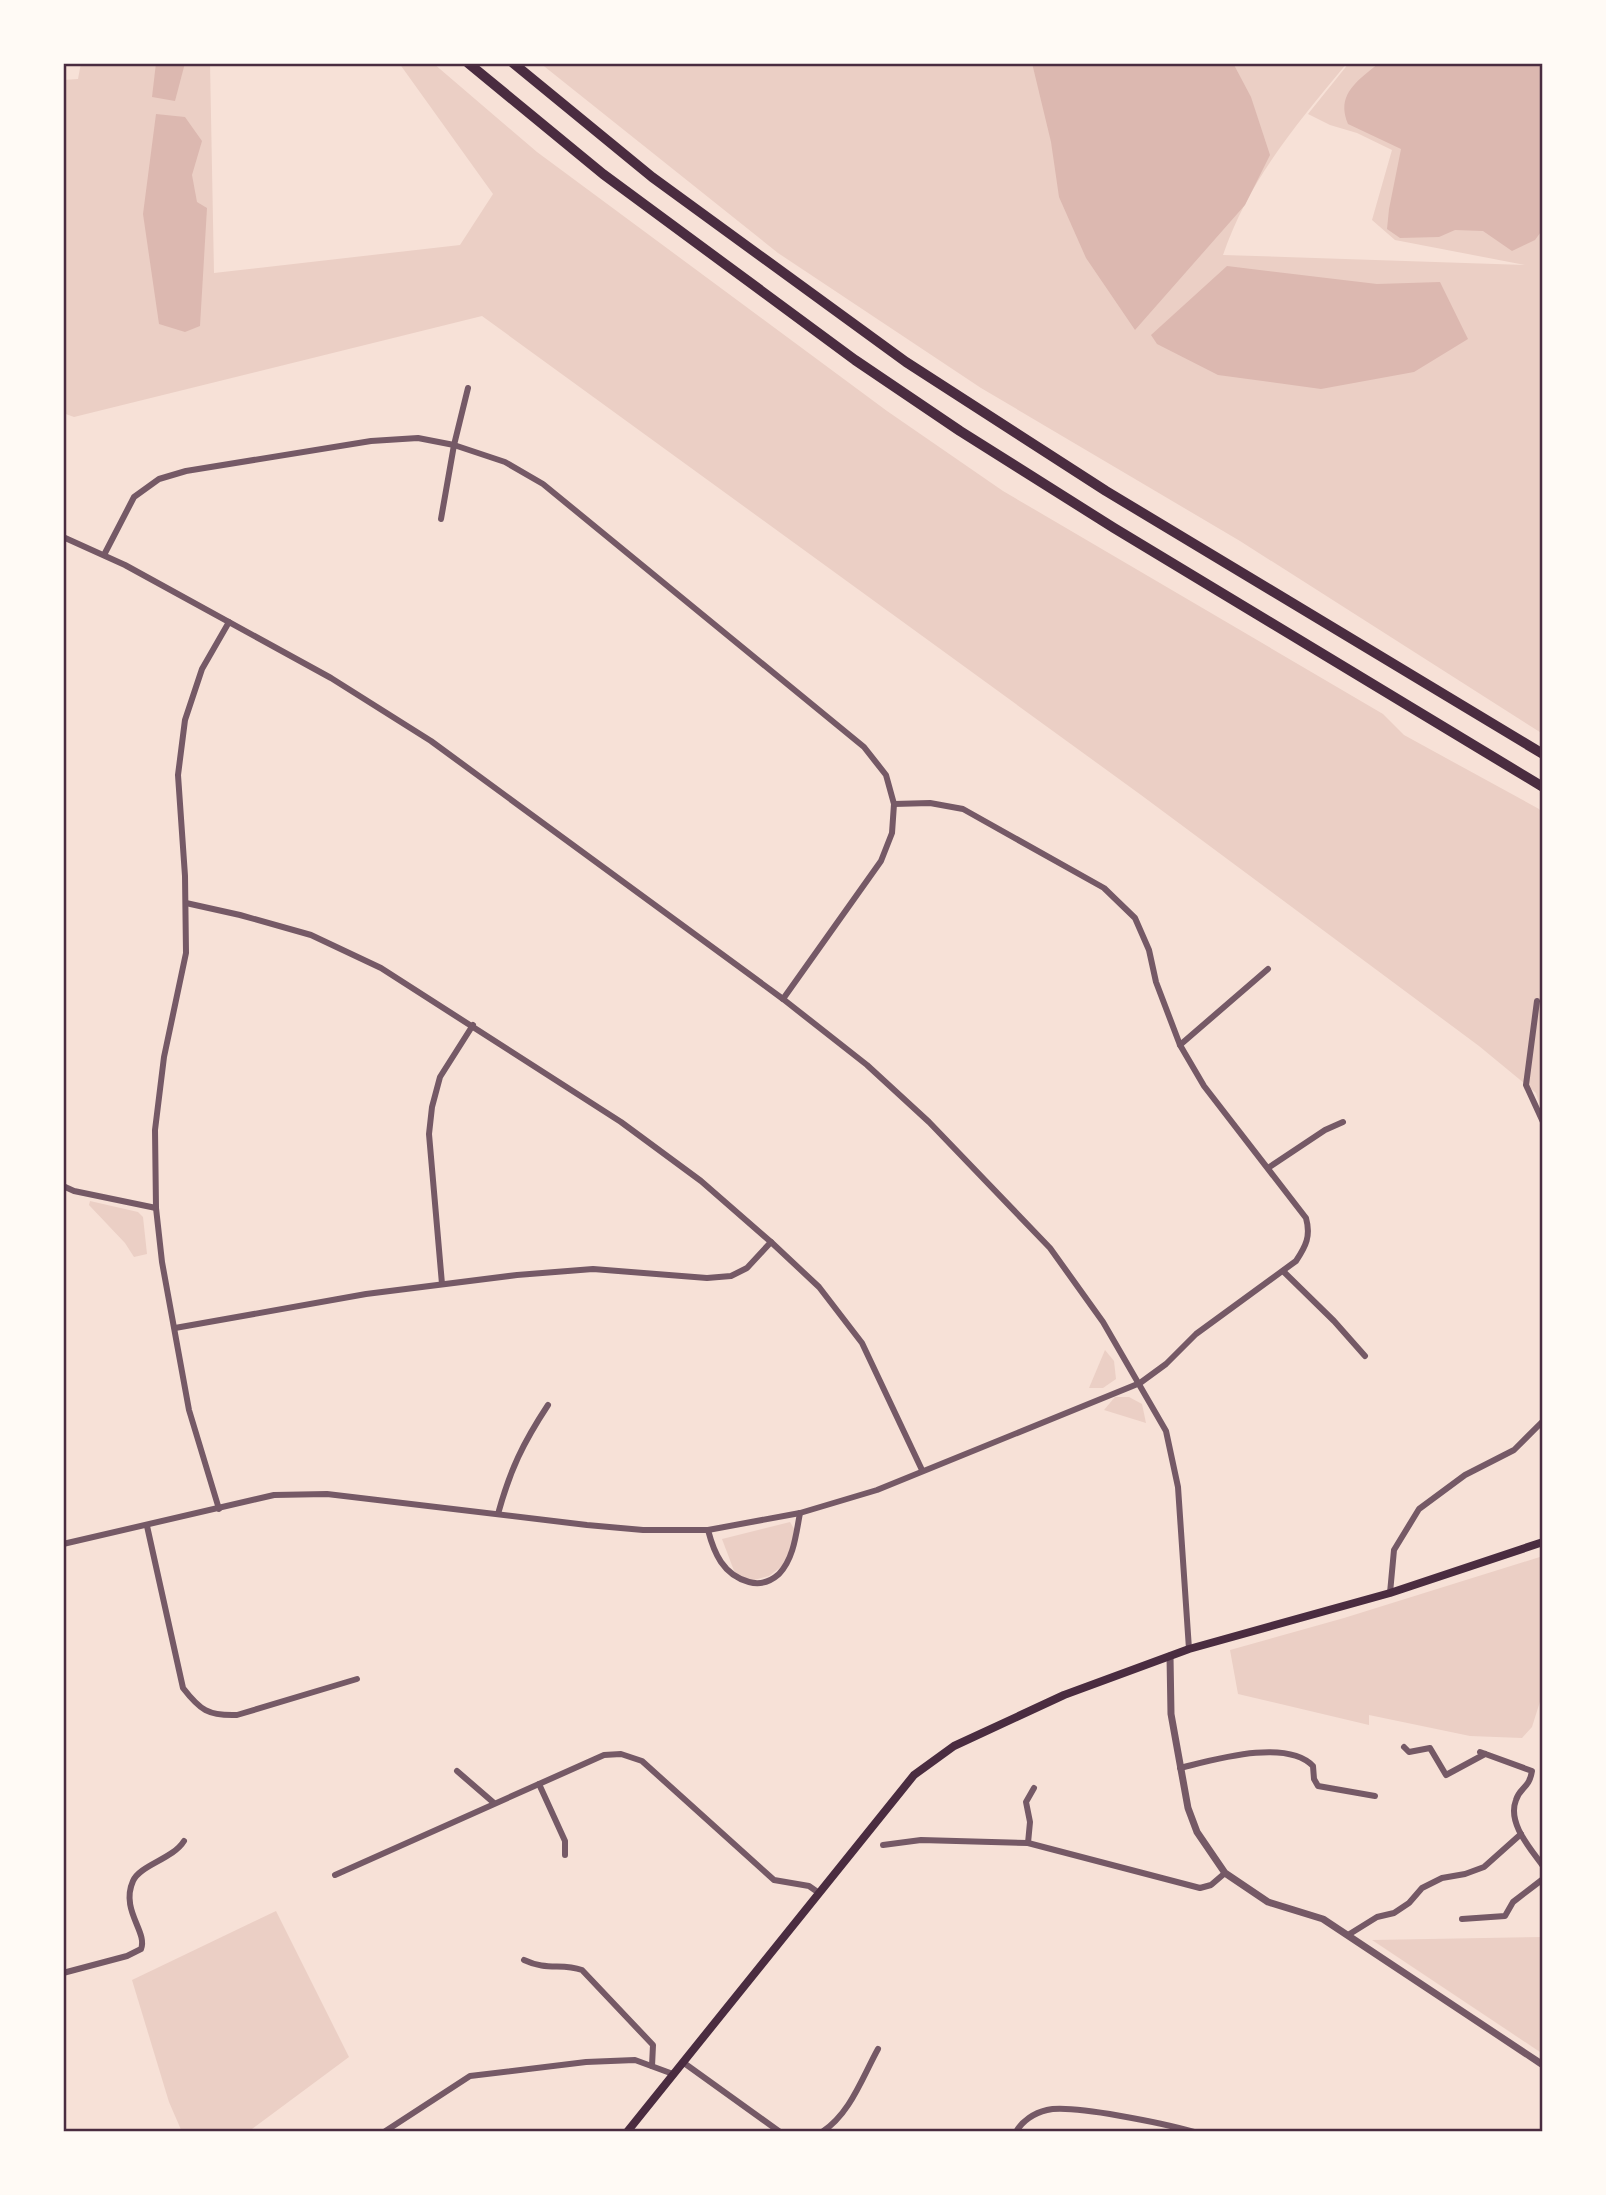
<svg xmlns="http://www.w3.org/2000/svg" width="1606" height="2195" font-family="'Space Grotesk',sans-serif">
  <style>
    .green { fill: #ebcfc5 }
    .water { fill: #dcb8b0 }
    .lines { fill: none; stroke-linecap: round; stroke-linejoin: round }
    .minor { stroke: #755966; stroke-width: 6 }
    .tertiary { stroke: #755966; stroke-width: 7 }
    .secondary { stroke: #4a2c40; stroke-width: 8 }
    .motorway { stroke: #4a2c40; stroke-width: 10 }
    .neatline { fill: none; stroke: #4a2c40; stroke-width: 2.5 }
  </style>
  <rect width="100%" height="100%" fill="#f7e1d7"/>
  <g class="green">
    <polygon points="81,63 210,63 214,273 460,245 493,194 399,63 433,63 537,152 887,411 1003,491 1383,714 1404,735 1539,809 1543,815 1543,1115 1536,1093 1479,1046 1141,795 482,316 74,417 63,413 63,80 78,79"/>
    <path d="M540,63H1347C1297,124 1249,179 1223,255L1525,265L1395,240L1372,220L1392,150L1357,133L1330,125L1308,114L1349,63H1543V734L1240,541L981,388L778,253Z"/>
    <polygon points="90,1201 138,1212 143,1217 147,1254 134,1257 125,1243 89,1205"/>
    <polygon points="1105,1350 1114,1361 1116,1379 1103,1388 1089,1388"/>
    <polygon points="1115,1397 1129,1397 1142,1404 1146,1423 1104,1410"/>
    <polygon points="790,1522 796,1532 795,1540 782,1566 769,1576 754,1580 736,1576 722,1539"/>
    <polygon points="1543,1556 1543,1692 1532,1727 1522,1738 1470,1736 1369,1715 1369,1725 1238,1694 1230,1650 1344,1618"/>
    <polygon points="276,1911 349,2057 248,2132 182,2132 169,2102 132,1980"/>
    <polygon points="1543,1937 1543,2054 1372,1940"/>
  </g>
  <g class="water">
    <polygon points="156,63 185,63 175,101 152,97"/>
    <polygon points="1032,63 1233,63 1251,97 1270,155 1245,205 1135,330 1086,258 1059,197 1051,142"/>
    <path d="M1379,63H1543V229L1535,240L1512,251L1483,231L1455,230L1439,237L1400,238L1387,229L1389,209L1401,149L1348,124C1335,94 1359,80 1379,63Z"/>
    <polygon points="156,114 185,117 202,141 192,175 197,202 207,208 200,326 185,332 159,324 143,214"/>
    <polygon points="1227,266 1377,284 1440,282 1468,339 1414,372 1321,389 1218,375 1157,344 1151,335"/>
  </g>
  <g class="lines">
    <g class="minor">
      <polyline points="441,519 454,445 468,388"/>
      <polyline points="63,537 125,565 331,678 431,741 783,999 867,1065 929,1122 1050,1248 1103,1322 1166,1431 1178,1487 1189,1649"/>
      <polyline points="104,555 134,497 159,479 186,471 371,441 418,438 454,445 505,462 543,484 864,747 886,775 894,804 892,833 881,861 783,999"/>
      <polyline points="186,903 240,915 311,935 381,968 621,1122 701,1181 771,1242 819,1287 862,1343 922,1470"/>
      <polyline points="1537,1001 1526,1085 1543,1122"/>
      <polyline points="1180,1045 1268,969"/>
      <polyline points="1268,1168 1325,1130 1343,1122"/>
      <polyline points="63,1186 74,1191 156,1208"/>
      <polyline points="1283,1271 1334,1321 1365,1356"/>
      <polyline points="442,1284 429,1134 432,1107 440,1077 473,1025"/>
      <polyline points="175,1328 366,1294 517,1275 593,1269 707,1278 731,1276 747,1268 771,1242"/>
      <polyline points="219,1509 189,1410 162,1262 156,1208 155,1130 164,1057 186,953 185,876 178,775 185,720 202,669 229,622"/>
      <path d="M498,1514C510,1470 523,1443 548,1405"/>
      <path d="M147,1526L183,1688C200,1710 208,1716 237,1715L357,1679"/>
      <path d="M708,1530C714,1553 723,1575 749,1582C760,1585 770,1582 779,1574C794,1558 796,1534 800,1513"/>
      <path d="M63,1544L274,1495L327,1494L587,1525L643,1530H708L800,1513L877,1490L1140,1383L1166,1364L1196,1334L1296,1261C1306,1246 1311,1236 1306,1218L1204,1086L1180,1045L1156,982L1149,950L1135,918L1104,888L963,809L930,803L894,804"/>
      <polyline points="1390,1593 1394,1550 1419,1509 1465,1475 1514,1450 1543,1421"/>
      <polyline points="1404,1747 1409,1752 1430,1748 1446,1775 1485,1754"/>
      <path d="M1480,1752L1532,1771C1529,1789 1520,1787 1516,1800C1507,1823 1530,1848 1543,1866"/>
      <path d="M1180,1768C1213,1760 1286,1738 1313,1766L1314,1779L1318,1786L1375,1796"/>
      <polyline points="457,1771 494,1803"/>
      <polyline points="539,1784 565,1841 565,1855"/>
      <polyline points="1028,1843 1030,1822 1026,1802 1034,1788"/>
      <polyline points="883,1845 921,1840 1028,1843 1200,1888 1211,1885 1225,1873"/>
      <polyline points="335,1875 604,1755 621,1754 642,1761 774,1880 809,1886 819,1893"/>
      <polyline points="1462,1919 1505,1916 1513,1902 1543,1879"/>
      <polyline points="1348,1935 1377,1917 1394,1913 1409,1903 1422,1888 1442,1878 1465,1874 1484,1867 1521,1834"/>
      <path d="M524,1960C547,1971 561,1963 582,1970L653,2045L652,2066"/>
      <path d="M63,1973L127,1956L141,1949C148,1932 120,1910 133,1881C140,1865 173,1859 184,1841"/>
      <polyline points="684,2063 780,2132"/>
      <polyline points="384,2132 470,2076 586,2062 635,2060 673,2074"/>
      <path d="M822,2132C850,2114 862,2078 878,2049"/>
      <path d="M1016,2132C1022,2121 1034,2113 1047,2110C1072,2104 1166,2124 1194,2132"/>
    </g>
    <polyline class="tertiary" points="1170,1656 1171,1714 1188,1808 1197,1832 1225,1873 1268,1902 1323,1919 1543,2065"/>
    <polyline class="secondary" points="627,2132 914,1775 954,1746 1064,1695 1189,1649 1390,1593 1543,1542"/>
    <g class="motorway">
      <polyline points="468,63 603,174 855,360 960,431 1114,528 1543,787"/>
      <polyline points="513,63 652,177 906,362 1106,491 1543,754"/>
    </g>
  </g>
  <rect width="1606" height="2195" fill="none" stroke="#fffaf5" stroke-width="130"/>
  <rect x="65" y="65" width="1476" height="2065" class="neatline"/>
</svg>
